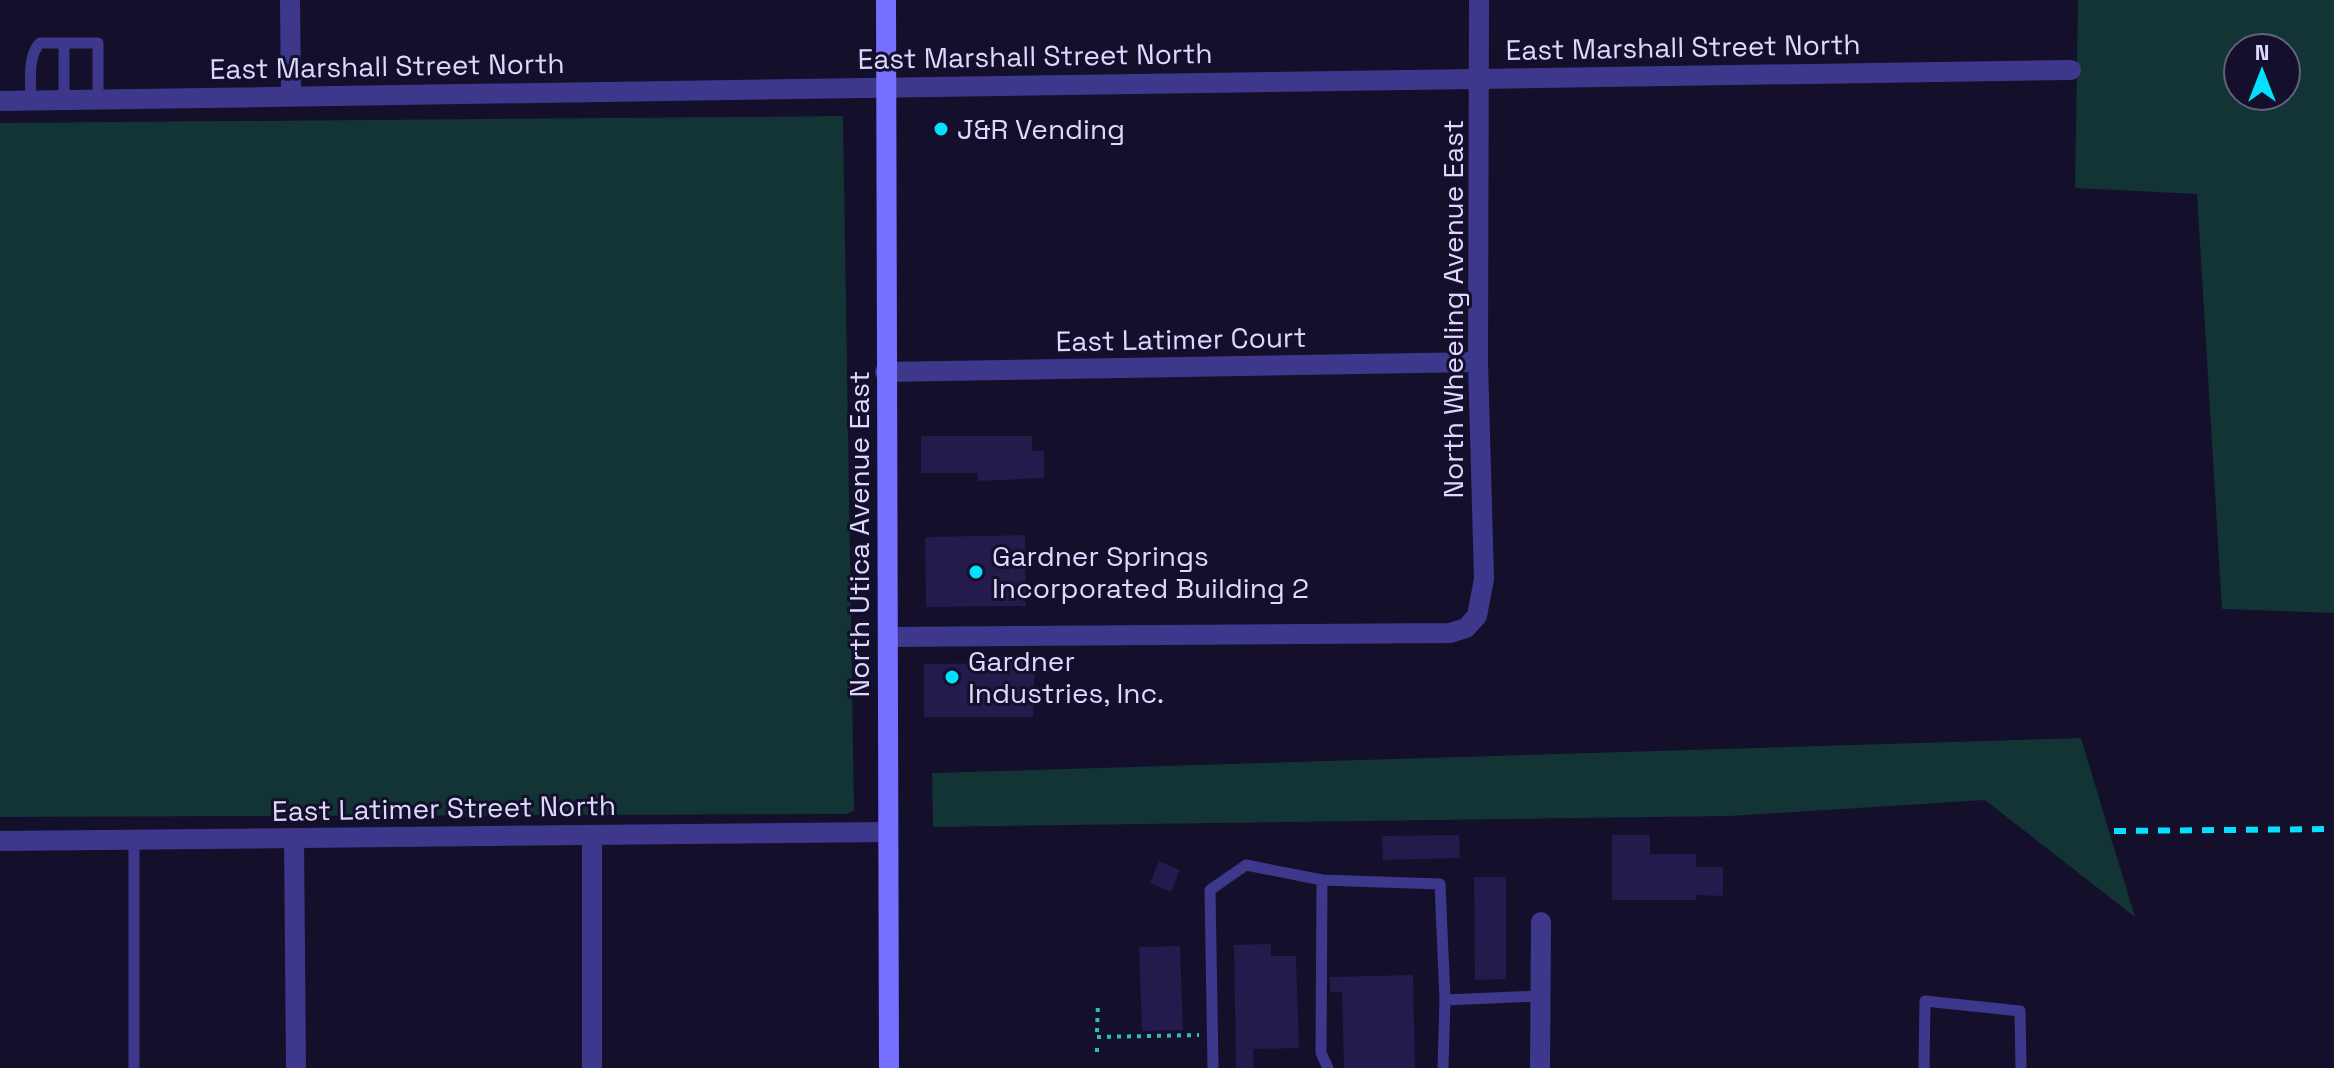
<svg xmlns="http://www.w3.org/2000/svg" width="2334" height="1068" font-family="'Space Grotesk',sans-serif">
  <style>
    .green { fill: #123434; fill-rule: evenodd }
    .building { fill: #251a4c }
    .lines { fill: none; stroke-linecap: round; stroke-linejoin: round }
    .path { stroke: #2ac1bc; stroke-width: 4; stroke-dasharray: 4 6; stroke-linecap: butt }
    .lane { stroke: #3d388b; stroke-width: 11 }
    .street { stroke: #3d388b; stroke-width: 20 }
    .secondary { stroke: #766fff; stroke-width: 20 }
    .rail { stroke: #04e0ff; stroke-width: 6; stroke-dasharray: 12 10; stroke-linecap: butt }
    .poi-dot { fill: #04e0ff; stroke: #140f2a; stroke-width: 3 }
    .labels { text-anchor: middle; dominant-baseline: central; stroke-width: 6; stroke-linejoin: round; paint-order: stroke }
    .street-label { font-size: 28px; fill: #ddd8ff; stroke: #140f2a }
    .poi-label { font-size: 28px; fill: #ddd8ff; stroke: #140f2a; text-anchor: start }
  </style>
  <rect width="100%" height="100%" fill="#140f2a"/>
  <g class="green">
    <path d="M2078,0H2334V613L2222,609L2197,194L2075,188ZM2238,48H2286V96H2238Z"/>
    <polygon points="843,116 854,811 846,814 0,817 0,123"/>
    <polygon points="2081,738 2135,917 1985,800 1729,816 933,827 932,773"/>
  </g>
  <g class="building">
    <polygon points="921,436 1032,436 1032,451 1044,451 1044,478 978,481 978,473 921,473"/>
    <polygon points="1025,535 1026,606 926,607 925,537"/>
    <polygon points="1001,656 1035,656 1033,717 924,717 924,664 1001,663"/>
    <polygon points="1459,835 1460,858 1383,860 1382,836"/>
    <polygon points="1612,835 1650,835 1650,854 1696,854 1696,867 1723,867 1723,896 1696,895 1696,900 1612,900"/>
    <polygon points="1159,861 1180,870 1171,892 1150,883"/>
    <polygon points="1474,877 1506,877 1506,979 1475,980"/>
    <polygon points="1271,944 1271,956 1296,956 1299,1048 1253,1049 1254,1068 1236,1068 1234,945"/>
    <polygon points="1180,946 1183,1030 1142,1031 1139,947"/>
    <polygon points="1413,975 1415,1068 1344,1068 1342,992 1330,992 1330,977"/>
  </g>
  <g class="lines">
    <g class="path">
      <polyline points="1097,1032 1098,1002"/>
      <polyline points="1097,1037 1199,1035"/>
      <polyline points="1097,1048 1097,1057"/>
    </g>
    <g class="lane">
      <polyline points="64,43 64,99"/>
      <path d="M31,100C31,83 27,56 40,43H98V99"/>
      <polyline points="134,839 134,1068"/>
      <polyline points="1322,880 1321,1053 1328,1068"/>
      <polyline points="1213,1068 1210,890 1246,865 1322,880 1440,884 1445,1000 1540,996"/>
      <polyline points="1443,1068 1445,1000"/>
      <polyline points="1924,1068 1925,1001 2020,1011 2021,1068"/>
    </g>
    <g class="street">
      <polyline points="290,0 291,95"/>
      <polyline points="0,101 2071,70"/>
      <polyline points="885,372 1478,362"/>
      <polyline points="888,637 1450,633 1466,628 1477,616 1484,579 1478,362 1479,0"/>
      <polyline points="592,835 592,1068"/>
      <polyline points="294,838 296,1068"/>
      <polyline points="0,841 888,832"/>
      <polyline points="1540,1068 1541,922"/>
    </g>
    <polyline class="secondary" points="886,0 889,1068"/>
    <polyline class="rail" points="2114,831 2334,829"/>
  </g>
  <g class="poi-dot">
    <circle cx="941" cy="129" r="8"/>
    <circle cx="976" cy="572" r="8"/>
    <circle cx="952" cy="677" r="8"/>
  </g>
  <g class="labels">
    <g class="street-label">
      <text transform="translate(1683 47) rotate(-1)">East Marshall Street North</text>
      <text transform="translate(1035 56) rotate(-1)">East Marshall Street North</text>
      <text transform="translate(387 66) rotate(-1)">East Marshall Street North</text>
      <text transform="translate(1453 309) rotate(-90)">North Wheeling Avenue East</text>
      <text transform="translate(1181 339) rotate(-1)">East Latimer Court</text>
      <text transform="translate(859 534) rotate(-90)">North Utica Avenue East</text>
      <text transform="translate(444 808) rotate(-1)">East Latimer Street North</text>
    </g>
    <g class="poi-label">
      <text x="957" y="129">J&amp;R Vending</text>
      <text x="992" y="556">Gardner Springs<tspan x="992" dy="32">Incorporated Building 2</tspan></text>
      <text x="968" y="661">Gardner<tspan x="968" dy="32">Industries, Inc.</tspan></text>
    </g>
  </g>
  <g transform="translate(2262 72)"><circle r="38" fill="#140f2a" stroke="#645f7f" stroke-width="2"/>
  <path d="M0-6L14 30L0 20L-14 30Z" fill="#04e0ff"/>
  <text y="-12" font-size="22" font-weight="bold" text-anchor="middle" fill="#ddd8ff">N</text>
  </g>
</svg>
